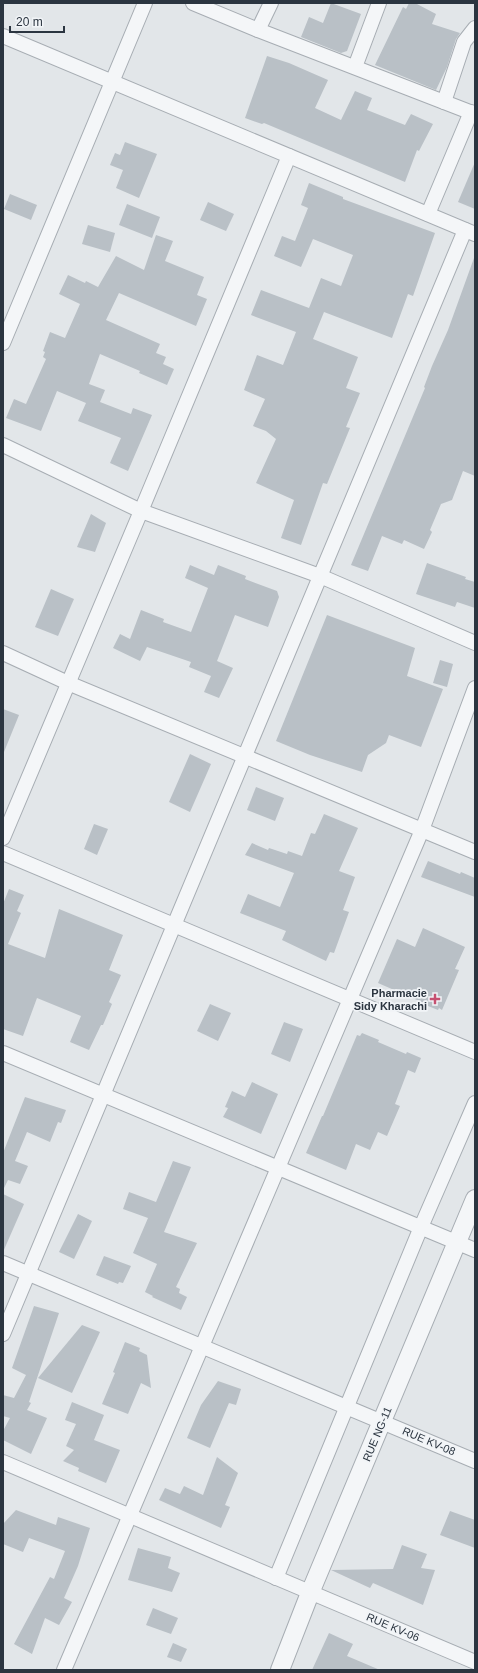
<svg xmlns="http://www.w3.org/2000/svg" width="478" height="1673" font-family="Arial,sans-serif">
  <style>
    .building { fill: #b9c0c6 }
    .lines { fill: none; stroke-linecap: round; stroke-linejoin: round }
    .minor-casing { stroke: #a7adb3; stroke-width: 16 }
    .tertiary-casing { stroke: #a7adb3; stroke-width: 20 }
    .minor { stroke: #f4f6f8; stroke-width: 14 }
    .tertiary { stroke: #f4f6f8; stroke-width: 18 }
    .poi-dot { fill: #c55070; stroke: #f1f4f7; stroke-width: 1.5 }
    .labels { text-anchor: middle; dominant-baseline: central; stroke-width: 3.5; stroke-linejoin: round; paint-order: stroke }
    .poi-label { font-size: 11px; font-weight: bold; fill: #2b3540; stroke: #f1f4f7; text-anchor: end }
    .street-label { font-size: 11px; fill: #2b3540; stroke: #f1f4f7 }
  </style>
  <rect width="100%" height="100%" fill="#e2e6e9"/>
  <g class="building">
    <polygon points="331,3 361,14 347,51 341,53 301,37 309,17 323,23"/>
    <polygon points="409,3 415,3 436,14 432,24 460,33 456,39 447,67 436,90 375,65 403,7 406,9"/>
    <polygon points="267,56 289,63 328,80 315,108 341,120 355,91 372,98 367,110 405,125 411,114 433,124 419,151 417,150 405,182 264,123 262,124 245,118"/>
    <polygon points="125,142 157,154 139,198 116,188 123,170 110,165 115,153 120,155"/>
    <polygon points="475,162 475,209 458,202"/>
    <polygon points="309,183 343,197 343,199 435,233 413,296 408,294 392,338 324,312 313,339 358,357 346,388 360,393 346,427 350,428 327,484 323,483 301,545 281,538 294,500 256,483 276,439 266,431 253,426 265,399 244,390 257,355 283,365 296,332 251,315 261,290 309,308 321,278 341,286 353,255 313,239 301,267 274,256 282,236 295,241 308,208 301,205"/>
    <polygon points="10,194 37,205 31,220 4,209"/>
    <polygon points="208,202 234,214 226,231 200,220"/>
    <polygon points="127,204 160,217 152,238 119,225"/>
    <polygon points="88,225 115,233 110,252 82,244"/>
    <polygon points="156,235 173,241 165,261 204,277 197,295 207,299 196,326 119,293 106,320 160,344 156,353 166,357 163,364 174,369 167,385 139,373 140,371 100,354 89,384 105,390 100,402 131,414 133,408 152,415 128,471 110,463 121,438 78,421 86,403 57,391 41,431 6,418 14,399 26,404 46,359 43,357 45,352 43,351 50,332 65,338 80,304 59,294 68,275 85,283 86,281 98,287 116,256 144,270"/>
    <polygon points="474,258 475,259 475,476 463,471 452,500 441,504 430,530 432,532 424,549 404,540 402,544 382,536 368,571 351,565 425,388 424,387 432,366 448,330"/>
    <polygon points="91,514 106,523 95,552 77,547"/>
    <polygon points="427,563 466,577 465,579 475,582 475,608 457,602 455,607 416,594"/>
    <polygon points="190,565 214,575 218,565 246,576 245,579 277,591 279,597 268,627 235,615 217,661 233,668 219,698 204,692 211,676 189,667 191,662 147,647 140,661 113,648 120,634 130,639 141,610 164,619 163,622 191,632 208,588 185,578"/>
    <polygon points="51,589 74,599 58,636 35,627"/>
    <polygon points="327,615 415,648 407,676 443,689 421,747 389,735 386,743 368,755 362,772 310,755 276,741"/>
    <polygon points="440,660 453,664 447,687 433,683"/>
    <polygon points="3,709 19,715 4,752 3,752"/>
    <polygon points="190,754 211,764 190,812 169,802"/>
    <polygon points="256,787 284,798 275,821 247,810"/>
    <polygon points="324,814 358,828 339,871 355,877 343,910 349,912 334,953 330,952 326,961 282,940 286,931 240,913 248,894 280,907 294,873 245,855 252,843 268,850 269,848 287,854 288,851 302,856 311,833 315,834"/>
    <polygon points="94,824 108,829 97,855 84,849"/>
    <polygon points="428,861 460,874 461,872 475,878 475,897 421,877"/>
    <polygon points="9,889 24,895 17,911 21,913 8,944 45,958 59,909 123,935 109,970 121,975 109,1002 112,1004 103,1025 101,1025 89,1050 70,1042 81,1016 37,998 23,1036 3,1029 3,904"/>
    <polygon points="423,928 465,947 455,969 459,970 442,1010 439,1008 438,1010 423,1004 424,1003 378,983 397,939 415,947"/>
    <polygon points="210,1004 231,1013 218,1041 197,1031"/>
    <polygon points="284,1022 303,1029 290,1062 271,1054"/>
    <polygon points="362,1033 379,1040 378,1042 406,1054 407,1052 421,1058 415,1073 408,1070 395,1104 400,1106 387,1136 378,1132 370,1150 356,1144 346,1170 306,1153 322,1116 323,1116 357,1035 360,1036"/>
    <polygon points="252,1082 278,1094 261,1134 223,1117 228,1108 225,1107 232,1091 245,1097"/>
    <polygon points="25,1097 66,1110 61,1123 58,1122 50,1142 27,1132 15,1161 28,1166 20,1184 8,1180 3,1190 3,1153"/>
    <polygon points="173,1161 191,1167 164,1232 197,1243 176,1287 180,1289 179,1293 187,1297 181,1310 152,1297 153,1296 145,1292 157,1264 133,1253 148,1218 123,1209 129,1192 156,1202"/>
    <polygon points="3,1194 24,1204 3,1252"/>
    <polygon points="78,1214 92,1221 74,1259 59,1252"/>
    <polygon points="104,1256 131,1266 123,1283 119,1282 118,1284 96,1275"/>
    <polygon points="34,1306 59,1313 29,1402 31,1403 27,1410 47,1418 31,1454 3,1440 3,1431 10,1418 3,1416 3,1395 14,1398 26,1375 12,1368"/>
    <polygon points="82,1325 100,1332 72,1393 38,1378"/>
    <polygon points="125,1342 140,1348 139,1351 147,1355 151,1388 141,1383 128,1414 102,1404 115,1373 113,1372"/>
    <polygon points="218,1381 241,1389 236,1405 229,1403 210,1448 187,1438 201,1405"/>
    <polygon points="72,1402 104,1415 94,1440 120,1450 106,1483 78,1471 79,1468 63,1461 74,1450 66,1446 76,1424 65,1420"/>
    <polygon points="217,1457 238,1473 225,1505 230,1507 221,1528 159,1500 165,1488 180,1494 184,1486 203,1495"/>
    <polygon points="16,1510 56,1525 58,1517 90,1528 78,1566 64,1598 72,1602 59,1625 45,1618 32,1654 14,1644 50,1577 54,1579 65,1551 29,1538 23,1552 3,1544 3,1524"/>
    <polygon points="450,1511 475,1520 475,1548 440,1535"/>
    <polygon points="402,1545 427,1554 421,1568 435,1570 423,1605 373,1583 370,1588 331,1570 393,1569"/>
    <polygon points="138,1548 171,1557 168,1568 180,1573 172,1592 128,1580"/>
    <polygon points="153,1608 178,1618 171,1634 146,1625"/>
    <polygon points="329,1633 353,1644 347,1656 380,1670 312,1670"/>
    <polygon points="173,1643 187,1649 181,1662 167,1657"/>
  </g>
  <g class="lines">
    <defs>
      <g id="minor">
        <polyline points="193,3 258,30 475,114"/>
        <polyline points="258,30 271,3"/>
        <polyline points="3,36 475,234"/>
        <polyline points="355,67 379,3"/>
        <polyline points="444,102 464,42 475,28"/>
        <polyline points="428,214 471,112"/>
        <polyline points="3,343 145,3"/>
        <polyline points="3,445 141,511 320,576 475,643"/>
        <polyline points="3,653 68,683 475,852"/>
        <polyline points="3,838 141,511 289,156"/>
        <polyline points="3,853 475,1052"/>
        <polyline points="3,1053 475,1250"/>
        <polyline points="3,1263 475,1461"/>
        <polyline points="3,1334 465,230"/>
        <polyline points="3,1462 475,1662"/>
        <polyline points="276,1578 421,1227 475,1103"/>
        <polyline points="64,1670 422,830 475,688"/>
      </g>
      <polyline id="tertiary" points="280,1670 310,1593 475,1199"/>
    </defs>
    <use href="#minor" class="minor-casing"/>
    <use href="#tertiary" class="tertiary-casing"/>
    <use href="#minor" class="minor"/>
    <use href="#tertiary" class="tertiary"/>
  </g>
  <path class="poi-dot" d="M433 993h4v4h4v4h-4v4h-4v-4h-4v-4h4z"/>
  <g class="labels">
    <g class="poi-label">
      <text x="427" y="993">Pharmacie<tspan x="427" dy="13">Sidy Kharachi</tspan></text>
    </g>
    <g class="street-label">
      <text transform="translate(377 1434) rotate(-67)">RUE NG-11</text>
      <text transform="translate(429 1441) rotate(23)">RUE KV-08</text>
      <text transform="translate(393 1627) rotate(23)">RUE KV-06</text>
    </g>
  </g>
  <rect width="478" height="1673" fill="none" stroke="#2b3540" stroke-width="8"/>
  <path d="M10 26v6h54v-6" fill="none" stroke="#2b3540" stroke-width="2"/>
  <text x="16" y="26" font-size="12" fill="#2b3540" stroke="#f1f4f7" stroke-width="3" paint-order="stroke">20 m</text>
</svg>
